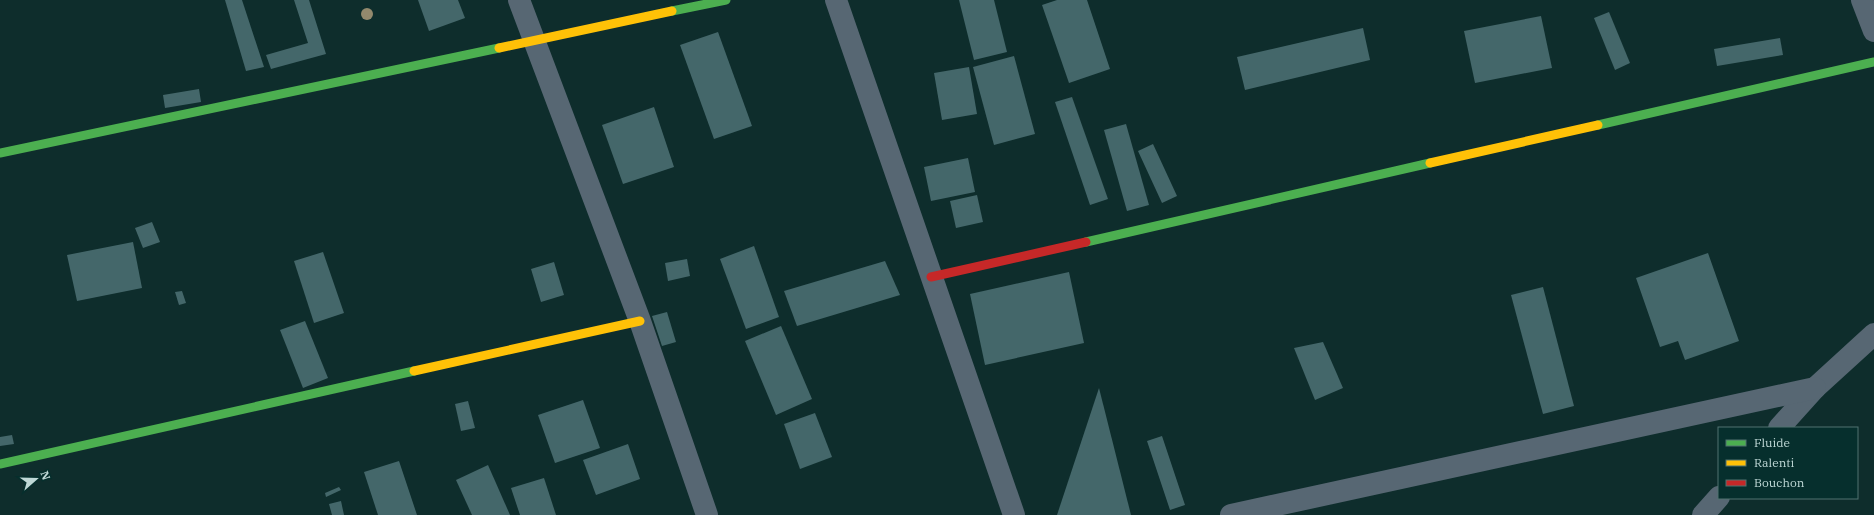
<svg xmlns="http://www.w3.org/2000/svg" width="1874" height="515" font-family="'IBM Plex Serif',serif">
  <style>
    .building { fill: #44676a }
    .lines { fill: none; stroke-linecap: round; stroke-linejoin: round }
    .street { stroke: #576773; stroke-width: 22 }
    .fast { stroke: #4caf50; stroke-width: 9 }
    .slow { stroke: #ffc107; stroke-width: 9 }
    .jam { stroke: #c62828; stroke-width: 9 }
    .tree { fill: #93896d }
  </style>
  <rect width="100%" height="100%" fill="#0e2d2c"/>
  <g class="building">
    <polygon points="225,0 242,0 264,67 246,71"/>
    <polygon points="294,0 309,0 326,54 271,69 266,55 308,43"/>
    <polygon points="418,0 458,0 465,18 429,31"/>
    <polygon points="959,0 994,0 1007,52 974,60"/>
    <polygon points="1057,0 1087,0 1110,69 1069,83 1042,5"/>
    <polygon points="1609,12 1630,63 1615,70 1594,18"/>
    <polygon points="1541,16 1552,68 1475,83 1464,31"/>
    <polygon points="1363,28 1370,60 1245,90 1237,57"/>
    <polygon points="718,32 752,126 714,139 680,45"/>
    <polygon points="1780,38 1783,55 1717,66 1714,49"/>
    <polygon points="1014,56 1035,134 994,145 973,67"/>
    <polygon points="969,67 977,114 942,120 934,73"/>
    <polygon points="199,89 201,102 165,108 163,95"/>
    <polygon points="1072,97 1108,199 1090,205 1055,102"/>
    <polygon points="654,107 674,167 623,184 602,125"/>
    <polygon points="1126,124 1149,205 1127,211 1104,130"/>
    <polygon points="1153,144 1177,196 1162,203 1138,151"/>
    <polygon points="968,158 975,192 931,201 924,167"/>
    <polygon points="977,195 983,222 956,228 950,201"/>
    <polygon points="152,222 160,242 143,248 135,228"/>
    <polygon points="133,242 142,288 77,301 67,255"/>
    <polygon points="754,246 779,317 746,329 720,259"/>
    <polygon points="323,252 344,313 314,323 294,261"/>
    <polygon points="1708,253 1739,341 1685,360 1678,341 1660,347 1636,278"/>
    <polygon points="687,259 690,276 668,281 665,263"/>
    <polygon points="885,261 900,295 797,326 784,291"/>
    <polygon points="554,262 564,295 541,302 531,269"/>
    <polygon points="1069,272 1084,343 985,365 970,294"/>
    <polygon points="1543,287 1574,406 1543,414 1511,295"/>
    <polygon points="182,291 186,303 179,305 175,292"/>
    <polygon points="667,312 676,342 662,346 652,316"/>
    <polygon points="305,321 328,378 303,388 280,330"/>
    <polygon points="781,326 812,399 776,415 745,341"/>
    <polygon points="1323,342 1343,388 1315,400 1294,348"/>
    <polygon points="1099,388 1131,515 1057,515"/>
    <polygon points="583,400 600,448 555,463 538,415"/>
    <polygon points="468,401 475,428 461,431 455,404"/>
    <polygon points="815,413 832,457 800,469 784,424"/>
    <polygon points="12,435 14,444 0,446 0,437"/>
    <polygon points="1162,436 1185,505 1170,510 1147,441"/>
    <polygon points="628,444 640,479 596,495 583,460"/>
    <polygon points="399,461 417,515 378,515 364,472"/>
    <polygon points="488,465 510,515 472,515 456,480"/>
    <polygon points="544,478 556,515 520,515 511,488"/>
    <polygon points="339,487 341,490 326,497 325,493"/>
    <polygon points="341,501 344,515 332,515 329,504"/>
  </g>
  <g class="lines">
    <g class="street">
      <polyline points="519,0 640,321 707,515"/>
      <polyline points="836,0 1014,515"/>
      <polyline points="1862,0 1874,31"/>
      <polyline points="1779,428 1815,388 1874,334"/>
      <polyline points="1231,515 1815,388"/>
      <polyline points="1703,515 1719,497"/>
    </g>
    <g class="fast">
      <polyline points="672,11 726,0"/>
      <polyline points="1598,125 1874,62"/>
      <polyline points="0,153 499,48"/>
      <polyline points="1086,242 1430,163"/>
      <polyline points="0,464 414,371"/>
    </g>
    <g class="slow">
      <polyline points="499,48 672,11"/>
      <polyline points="1430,163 1598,125"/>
      <polyline points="414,371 640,321"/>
    </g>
    <polyline class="jam" points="931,277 1086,242"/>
  </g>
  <circle class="tree" cx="367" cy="14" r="6"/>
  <rect x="1718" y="427" width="140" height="72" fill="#062f2d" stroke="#507371"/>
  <rect x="1726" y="440" width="20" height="6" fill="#4caf50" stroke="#507371"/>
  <text x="1754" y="447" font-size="12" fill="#bfd8d6">Fluide</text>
  <rect x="1726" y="460" width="20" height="6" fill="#ffc107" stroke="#507371"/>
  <text x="1754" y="467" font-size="12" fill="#bfd8d6">Ralenti</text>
  <rect x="1726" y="480" width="20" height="6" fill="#c62828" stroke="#507371"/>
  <text x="1754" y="487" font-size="12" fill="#bfd8d6">Bouchon</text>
  <g transform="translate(36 479) rotate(70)" stroke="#062f2d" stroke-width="3" paint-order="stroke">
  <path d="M0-3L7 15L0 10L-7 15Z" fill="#bfd8d6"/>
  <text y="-6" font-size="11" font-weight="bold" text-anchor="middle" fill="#bfd8d6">N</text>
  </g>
</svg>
